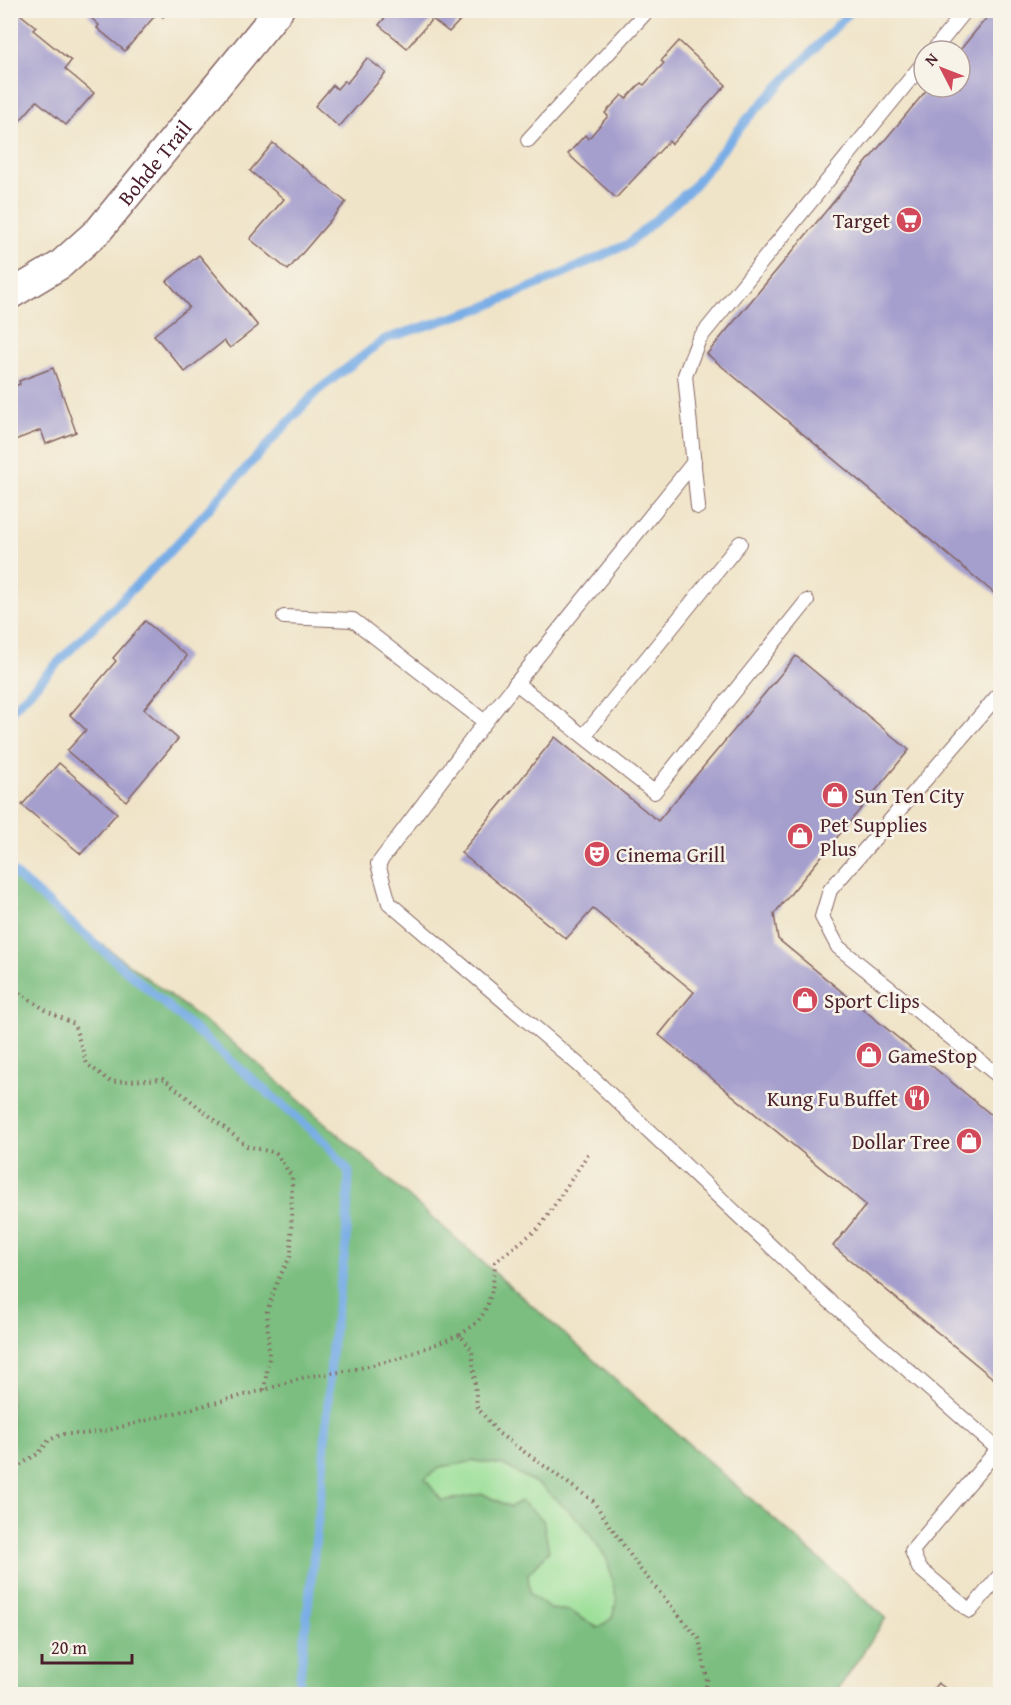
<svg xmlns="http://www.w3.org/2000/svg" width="1011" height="1705" font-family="'Gentium Book Plus',serif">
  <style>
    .green { fill: #9adf97; stroke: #727f61; stroke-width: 1.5 }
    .forest { fill: #7bbe80; stroke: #626e56; stroke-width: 1.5; fill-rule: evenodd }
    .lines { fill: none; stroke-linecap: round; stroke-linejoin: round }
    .stream { stroke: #79ade6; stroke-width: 9 }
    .building { fill: #a59fce }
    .service-casing { stroke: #846462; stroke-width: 16 }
    .minor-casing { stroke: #846462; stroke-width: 31 }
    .path { stroke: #846462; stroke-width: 4; stroke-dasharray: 1.5 4.5; stroke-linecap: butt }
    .service { stroke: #fff; stroke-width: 14 }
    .minor { stroke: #fff; stroke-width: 28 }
    .labels { text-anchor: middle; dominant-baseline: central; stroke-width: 5; stroke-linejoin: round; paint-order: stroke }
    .street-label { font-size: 21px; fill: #4a1f2b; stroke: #f7f3e8 }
    .poi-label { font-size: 21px; fill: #4a1f2b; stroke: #f7f3e8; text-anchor: start }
  </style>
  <rect width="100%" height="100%" fill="#f7f3e8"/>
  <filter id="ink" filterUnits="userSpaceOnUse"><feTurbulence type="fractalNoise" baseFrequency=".0167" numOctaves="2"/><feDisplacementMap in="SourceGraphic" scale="12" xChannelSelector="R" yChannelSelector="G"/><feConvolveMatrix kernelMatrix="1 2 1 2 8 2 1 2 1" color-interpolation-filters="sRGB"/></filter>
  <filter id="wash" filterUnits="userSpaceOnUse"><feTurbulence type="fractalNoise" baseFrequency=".008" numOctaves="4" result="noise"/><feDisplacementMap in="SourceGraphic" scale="24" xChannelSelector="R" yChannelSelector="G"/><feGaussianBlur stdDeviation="1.35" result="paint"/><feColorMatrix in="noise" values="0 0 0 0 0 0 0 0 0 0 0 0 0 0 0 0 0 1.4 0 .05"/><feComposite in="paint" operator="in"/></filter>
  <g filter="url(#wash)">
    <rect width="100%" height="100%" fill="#f0e4c8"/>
    <polygon class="green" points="475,1461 504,1465 541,1486 582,1523 607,1559 617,1600 612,1618 598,1628 570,1611 550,1609 529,1594 528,1574 511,1507 483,1494 442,1501 424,1479 440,1467"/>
    <path class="forest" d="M10,875L240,1048L886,1618L835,1694H11ZM475,1461L504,1465L541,1486L582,1523L607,1559L617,1600L612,1618L598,1628L570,1611L550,1609L530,1594L528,1574L549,1551L543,1520L521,1501L510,1507L483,1494L442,1501L425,1479L440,1467Z"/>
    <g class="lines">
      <g class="stream">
        <polyline points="10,712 80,640 160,562 317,391 385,339 482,308 544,282 628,244 692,188 748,118 852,10"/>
        <polyline points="10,870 325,1142 349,1172 346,1243 332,1346 322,1485 298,1694"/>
      </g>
    </g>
    <g id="blocks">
      <g class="building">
        <polygon points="10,10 15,10 36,27 33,30 71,61 65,69 94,93 66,125 37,101 10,132"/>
        <polygon points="92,10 168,10 163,17 158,12 125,51 97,28 99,25 88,15"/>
        <polygon points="391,10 466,10 468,12 449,32 432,19 407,48 379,25"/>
        <polygon points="993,10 1000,10 1000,598 707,354 929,87 960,87 960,50"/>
        <polygon points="679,41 726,85 672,144 669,141 616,198 568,154 585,135 588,139 608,116 605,113 622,95 626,99 641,83 644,85 664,63 661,61"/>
        <polygon points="367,58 386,73 339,127 315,106 333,85 337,89 344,81 347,83"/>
        <polygon points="273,143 346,202 288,270 250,239 284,199 250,171"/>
        <polygon points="199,255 258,326 230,348 224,341 185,372 154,335 189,307 167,281"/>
        <polygon points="53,368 76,432 46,444 41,430 10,442 10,388 20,384 19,381"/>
        <polygon points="145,621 187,656 144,709 178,739 126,801 67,751 86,730 70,715 116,661 113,658"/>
        <polygon points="796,656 909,750 774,914 778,939 1000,1122 1000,1384 833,1246 866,1205 659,1035 694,992 593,909 566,939 461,853 555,737 658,821"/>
        <polygon points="59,763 117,813 81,854 22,805"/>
        <polygon points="938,1683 954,1694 929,1694"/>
      </g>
    </g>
  </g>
  <g filter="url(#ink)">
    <use href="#blocks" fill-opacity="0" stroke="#846462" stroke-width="1.5"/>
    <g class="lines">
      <defs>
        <g id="service">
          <polyline points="933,51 966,10"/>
          <polyline points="528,140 648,10"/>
          <polyline points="698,507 685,375 699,339 924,62"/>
          <polyline points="284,617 353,620 485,722 378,864 389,903 579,1065 827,1299 1000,1451"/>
          <polyline points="516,683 654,792 807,601"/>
          <polyline points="1000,693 830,890 822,917 838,947 1000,1077"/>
          <polyline points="485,722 694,462"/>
          <polyline points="584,736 740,543"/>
          <polyline points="998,1449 912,1551 919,1568 970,1611 1000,1575"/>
        </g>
        <g id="minor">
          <path id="s1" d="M10,295L60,265L99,230L279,10"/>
        </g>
      </defs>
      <use href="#service" class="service-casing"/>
      <use href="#minor" class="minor-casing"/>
      <g class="path">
        <polyline points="10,986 47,1011 74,1024 87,1064 111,1082 164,1079 247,1146 276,1153 292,1177 291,1255 278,1280 267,1311 269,1358 264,1390"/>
        <path d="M460,1335C465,1331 471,1327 476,1323C491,1308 494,1282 495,1262L540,1227L590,1151"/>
        <polyline points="10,1471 39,1453 49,1440 63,1434 84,1434 109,1430 264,1390 305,1377 352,1370 397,1359 460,1335 472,1350 477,1407 498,1433 593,1501 640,1569 699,1639 707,1679 705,1694"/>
      </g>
      <use href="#service" class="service"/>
      <use href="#minor" class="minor"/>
    </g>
  </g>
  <defs>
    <symbol id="supermarket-disc" viewBox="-11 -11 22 22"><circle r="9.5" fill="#d1495b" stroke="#f7f3e8"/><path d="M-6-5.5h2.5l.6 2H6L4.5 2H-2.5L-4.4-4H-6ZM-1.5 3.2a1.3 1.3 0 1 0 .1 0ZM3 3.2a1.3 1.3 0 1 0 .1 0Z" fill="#fff"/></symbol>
    <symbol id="shop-disc" viewBox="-11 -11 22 22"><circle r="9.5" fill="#d1495b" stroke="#f7f3e8"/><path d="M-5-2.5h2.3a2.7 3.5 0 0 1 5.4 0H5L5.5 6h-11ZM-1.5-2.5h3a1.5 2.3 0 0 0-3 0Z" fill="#fff"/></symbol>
    <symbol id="theatre-disc" viewBox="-11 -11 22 22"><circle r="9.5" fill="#d1495b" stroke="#f7f3e8"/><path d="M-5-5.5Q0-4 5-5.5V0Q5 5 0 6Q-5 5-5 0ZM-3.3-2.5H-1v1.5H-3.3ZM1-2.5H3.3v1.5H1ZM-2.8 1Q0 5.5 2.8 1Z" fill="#fff"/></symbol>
    <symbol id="restaurant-disc" viewBox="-11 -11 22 22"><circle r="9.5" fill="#d1495b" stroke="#f7f3e8"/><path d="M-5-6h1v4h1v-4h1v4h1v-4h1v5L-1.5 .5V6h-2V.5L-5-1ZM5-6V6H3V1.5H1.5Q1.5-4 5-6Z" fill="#fff"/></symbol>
  </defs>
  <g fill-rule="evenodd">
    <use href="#supermarket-disc" x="894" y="205" width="30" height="30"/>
    <use href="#shop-disc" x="820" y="780" width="30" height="30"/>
    <use href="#shop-disc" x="785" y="821" width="30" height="30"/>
    <use href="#theatre-disc" x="582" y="839" width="30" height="30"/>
    <use href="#shop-disc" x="790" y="985" width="30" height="30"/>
    <use href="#shop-disc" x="854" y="1040" width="30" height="30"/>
    <use href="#restaurant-disc" x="902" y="1083" width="30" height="30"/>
    <use href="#shop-disc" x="954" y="1126" width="30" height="30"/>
  </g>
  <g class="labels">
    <g class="street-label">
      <text stroke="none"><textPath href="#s1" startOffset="198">Bohde Trail</textPath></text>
    </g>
    <g class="poi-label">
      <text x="890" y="220" text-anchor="end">Target</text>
      <text x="854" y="795">Sun Ten City</text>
      <text x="820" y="824">Pet Supplies<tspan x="820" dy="24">Plus</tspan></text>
      <text x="616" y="854">Cinema Grill</text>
      <text x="824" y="1000">Sport Clips</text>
      <text x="888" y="1055">GameStop</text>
      <text x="898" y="1098" text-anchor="end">Kung Fu Buffet</text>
      <text x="950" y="1141" text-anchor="end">Dollar Tree</text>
    </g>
  </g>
  <rect width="1011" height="1705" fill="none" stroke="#f7f3e8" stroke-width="36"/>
  <g transform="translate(942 69) rotate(312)"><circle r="28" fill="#f7f3e8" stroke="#b29e9c" stroke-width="1.5"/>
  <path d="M0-4.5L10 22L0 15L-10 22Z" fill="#d1495b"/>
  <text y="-9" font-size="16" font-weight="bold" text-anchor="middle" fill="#4a1f2b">N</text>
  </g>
  <path d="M42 1654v9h90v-9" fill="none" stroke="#4a1f2b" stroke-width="3"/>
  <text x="51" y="1654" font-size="18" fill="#4a1f2b" stroke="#f7f3e8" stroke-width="4.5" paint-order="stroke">20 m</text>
</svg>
